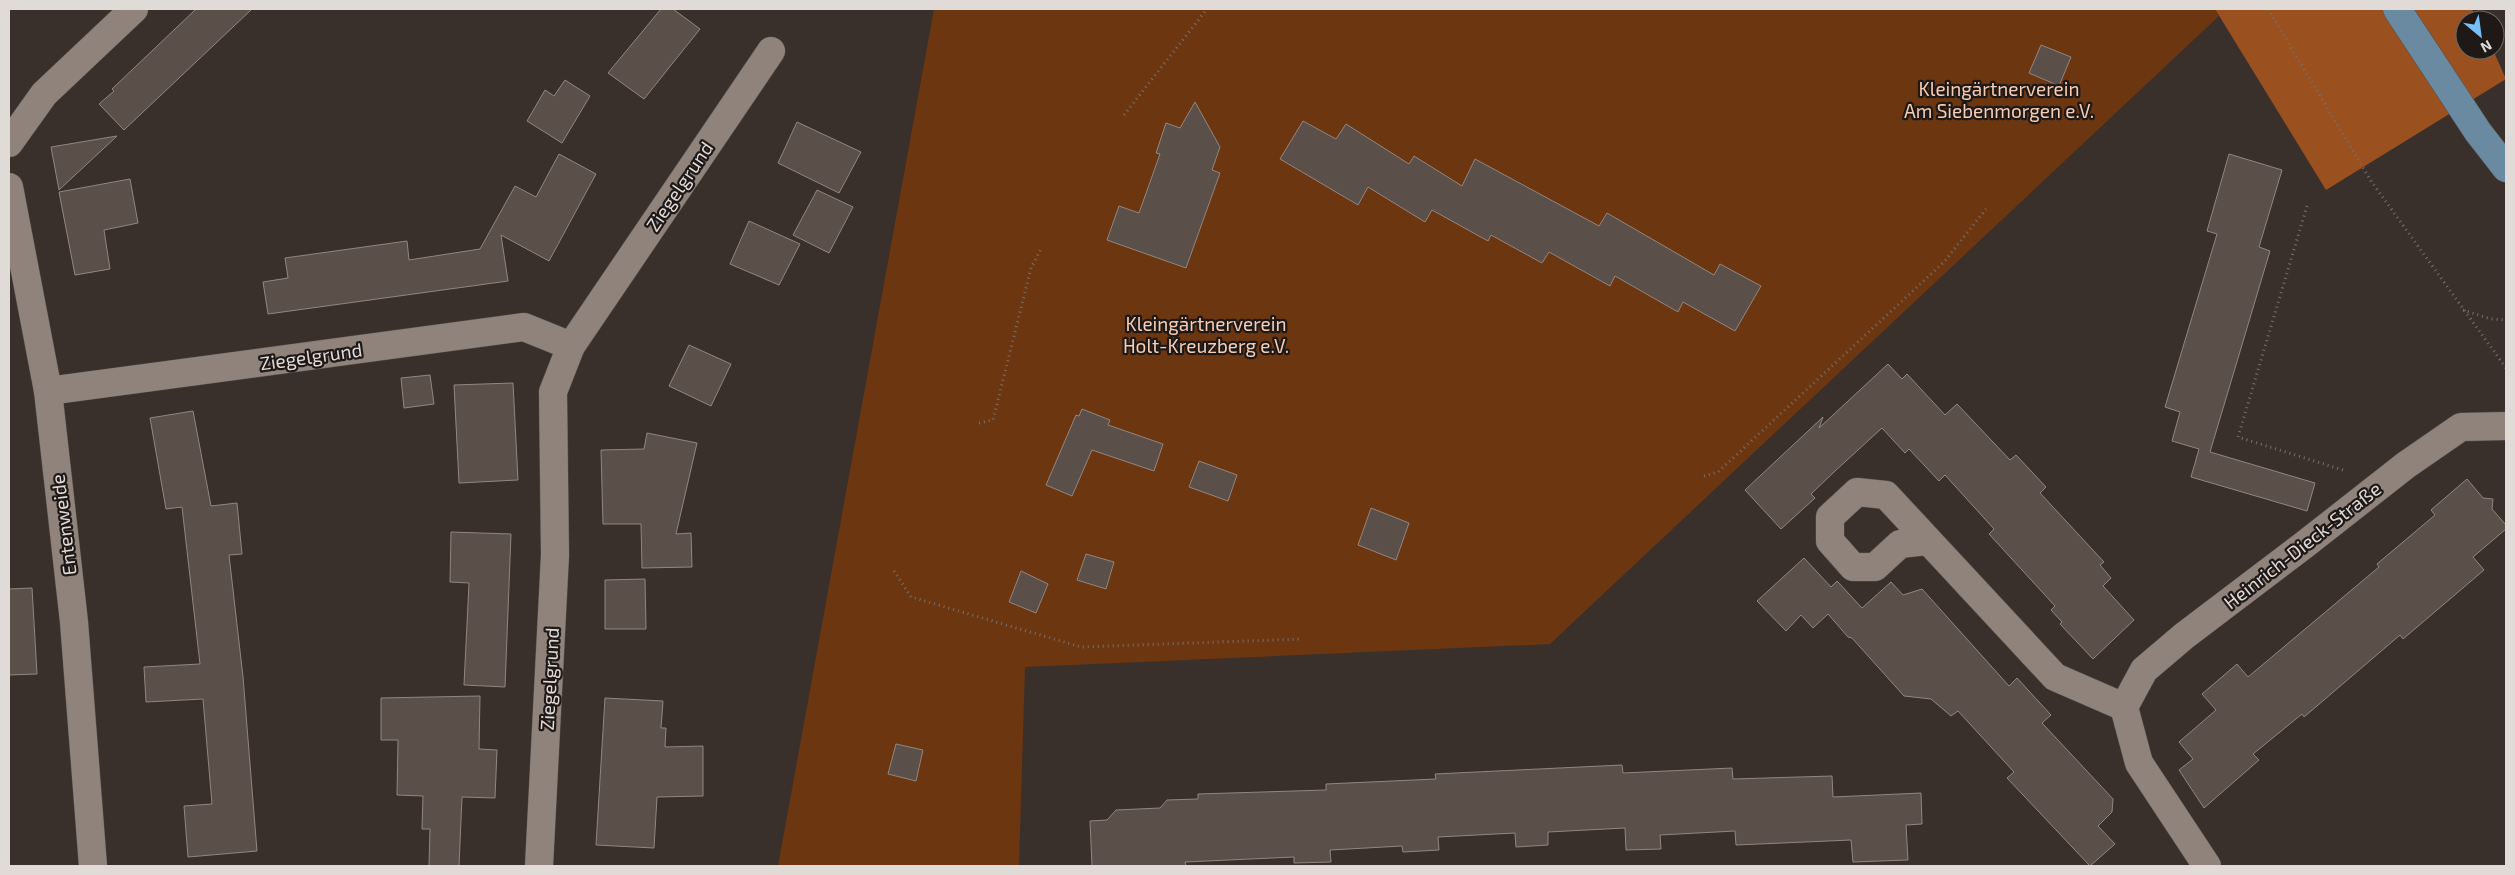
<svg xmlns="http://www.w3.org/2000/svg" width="2515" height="875" font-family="'Exo 2',sans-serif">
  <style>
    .green { fill: #6c3610 }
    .forest { fill: #9a501f }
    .building { fill: #5a4f49; stroke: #938680 }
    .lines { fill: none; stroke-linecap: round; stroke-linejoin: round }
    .minor-casing { stroke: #574f4a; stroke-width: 29 }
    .major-casing { stroke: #574f4a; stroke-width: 29 }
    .path { stroke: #786f6b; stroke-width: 3; stroke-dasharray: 1 4; stroke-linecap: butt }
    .minor { stroke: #8f837c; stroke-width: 28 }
    .major { stroke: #6a8aa2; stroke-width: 28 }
    .labels { text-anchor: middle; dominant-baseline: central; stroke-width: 4.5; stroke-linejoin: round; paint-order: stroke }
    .park-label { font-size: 19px; fill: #f7cdb5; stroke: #1e1917 }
    .street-label { font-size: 19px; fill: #e1dbd7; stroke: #1e1917 }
  </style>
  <rect width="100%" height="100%" fill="#3a302b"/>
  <polygon class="green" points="934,9 2215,9 2219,16 1550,644 1025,667 1019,866 778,866"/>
  <polygon class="forest" points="2215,9 2472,9 2477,20 2465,20 2465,50 2493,50 2506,79 2326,190"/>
  <g class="building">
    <polygon points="196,9 252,9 124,130 99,104 114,91 112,89"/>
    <polygon points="661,9 673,9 700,29 644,99 608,73"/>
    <polygon points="2041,45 2071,57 2059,86 2029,73"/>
    <polygon points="565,80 590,96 562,143 527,121 545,90 554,96"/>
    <polygon points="1195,102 1220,147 1212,170 1220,173 1186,268 1107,240 1119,206 1139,213 1160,154 1156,153 1166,123 1180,128"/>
    <polygon points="1303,121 1336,139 1346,124 1409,164 1414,156 1462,186 1475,159 1599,226 1607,213 1714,275 1720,264 1761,286 1735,331 1683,302 1678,312 1615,276 1610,286 1549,252 1542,263 1491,235 1488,241 1432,210 1425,222 1368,187 1358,205 1280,159"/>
    <polygon points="797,122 861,152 839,193 778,163"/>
    <polygon points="117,136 59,190 51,147"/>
    <polygon points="559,154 596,174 549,261 501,235 508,281 268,314 263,282 288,278 285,258 407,241 409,260 480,249 515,186 536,197"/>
    <polygon points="2229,154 2282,170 2259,247 2270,251 2210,452 2315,483 2307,511 2191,477 2199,449 2172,441 2180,412 2165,407 2217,234 2207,231"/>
    <polygon points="130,179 138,223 104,230 110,269 75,275 59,192"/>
    <polygon points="817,190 853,207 829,253 793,235"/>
    <polygon points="749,221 800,244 779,285 730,264"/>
    <polygon points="689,345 731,364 711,406 669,386"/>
    <polygon points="1888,364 1902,379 1907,374 1945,415 1957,404 2010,460 2016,455 2046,487 2040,493 2104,562 2100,565 2111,578 2103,586 2134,620 2093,659 2060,624 2062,622 2051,610 2055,606 1989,534 1994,529 1945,475 1939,481 1909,449 1905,453 1882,428 1834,472 1811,494 1815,498 1781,529 1745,490 1823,417 1819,428"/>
    <polygon points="430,375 434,404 404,408 401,378"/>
    <polygon points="513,383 518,480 459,483 454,385"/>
    <polygon points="1082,409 1110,420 1108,425 1163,444 1154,471 1092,450 1072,496 1046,485 1076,415 1079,416"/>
    <polygon points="193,411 211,506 237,503 242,554 229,555 243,677 257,851 188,857 184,806 212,804 203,699 146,702 144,667 200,664 182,507 166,509 150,418"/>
    <polygon points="647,433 697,443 676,534 691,533 692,567 642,568 641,524 603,524 601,450 644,449"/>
    <polygon points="1199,461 1237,475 1228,501 1189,487"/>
    <polygon points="2467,479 2483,498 2493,499 2492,509 2506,525 2506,529 2473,557 2484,570 2403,639 2400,635 2304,717 2302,714 2253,754 2259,760 2204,808 2179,770 2193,759 2179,742 2216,710 2202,694 2237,664 2248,677 2379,567 2377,564 2435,515 2431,510"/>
    <polygon points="1371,508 1409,523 1396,560 1358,545"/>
    <polygon points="451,532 511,534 505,687 464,685 469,583 450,582"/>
    <polygon points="1086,554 1114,562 1106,589 1077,580"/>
    <polygon points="1804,558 1831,587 1837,581 1862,608 1891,582 1903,595 1922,589 2009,686 2017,678 2051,715 2042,723 2113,799 2112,812 2098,826 2115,844 2090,866 2007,778 2014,772 1958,711 1951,716 1931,699 1904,696 1852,638 1848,637 1828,614 1813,628 1801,615 1786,631 1757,601"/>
    <polygon points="1021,571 1048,584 1036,613 1009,602"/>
    <polygon points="645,579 646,629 605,629 605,580"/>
    <polygon points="32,588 37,674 9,675 9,589"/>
    <polygon points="480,696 479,749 497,750 495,798 462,797 459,866 429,866 430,829 422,829 423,796 397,795 398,740 381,740 381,698"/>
    <polygon points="605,698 663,701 661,728 666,728 665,747 703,746 703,796 657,797 654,848 596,845"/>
    <polygon points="896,744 923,750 916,781 888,774"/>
    <polygon points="1622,765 1623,773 1732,768 1733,779 1832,776 1833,797 1921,793 1922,824 1906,825 1908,860 1853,862 1851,840 1736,845 1735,831 1660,835 1661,849 1626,850 1625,828 1548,832 1548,845 1516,847 1515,833 1438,837 1439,850 1403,852 1402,846 1330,850 1331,862 1294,863 1294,857 1185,862 1186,866 1092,866 1090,821 1107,820 1116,810 1160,808 1167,800 1198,799 1198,794 1326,790 1326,784 1436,779 1435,774"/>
  </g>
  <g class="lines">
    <defs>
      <g id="minor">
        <polyline points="9,143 44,94 134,9"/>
        <polyline points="9,187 48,391 74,622 93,866"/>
        <polyline points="571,346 771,51"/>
        <polyline points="48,391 524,327 571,346 553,392 555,555 539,866"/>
        <polyline points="1927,541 1900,544 1875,567 1853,567 1830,541 1830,517 1857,492 1886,495 2055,677 2124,707"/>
        <polyline points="2207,866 2139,763 2124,707 2144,670 2184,636 2304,545 2406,465 2461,427 2506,426"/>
      </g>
      <polyline id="major" points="2397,9 2478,132 2506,168"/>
    </defs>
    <use href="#minor" class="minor-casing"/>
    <use href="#major" class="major-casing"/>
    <g class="path">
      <polyline points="2268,9 2371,181 2506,368"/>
      <polyline points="1124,115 1207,9"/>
      <polyline points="2307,206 2238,437 2346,471"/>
      <polyline points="2463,310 2491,319 2506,320"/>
      <polyline points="979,423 993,420 1031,268 1042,247"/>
      <polyline points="1704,476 1718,472 1944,262 1986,209"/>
      <polyline points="894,571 911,597 1081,647 1301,639"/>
    </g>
    <use href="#minor" class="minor"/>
    <use href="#major" class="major"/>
  </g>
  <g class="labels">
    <g class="park-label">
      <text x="1999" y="88">Kleingärtnerverein<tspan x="1999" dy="22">Am Siebenmorgen e.V.</tspan></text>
      <text x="1206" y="323">Kleingärtnerverein<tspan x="1206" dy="22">Holt-Kreuzberg e.V.</tspan></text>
    </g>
    <g class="street-label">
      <text transform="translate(679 186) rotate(-56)">Ziegelgrund</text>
      <text transform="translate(311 356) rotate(-8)">Ziegelgrund</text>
      <text transform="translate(63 525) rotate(-97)">Entenweide</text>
      <text transform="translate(2302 545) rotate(-38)">Heinrich-Dieck-Straße</text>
      <text transform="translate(549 679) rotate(-87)">Ziegelgrund</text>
    </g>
  </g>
  <rect width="2515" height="875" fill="none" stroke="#e1dbd7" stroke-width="20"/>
  <g transform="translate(2480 35) rotate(151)"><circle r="24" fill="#1e1917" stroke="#6c6764"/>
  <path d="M0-4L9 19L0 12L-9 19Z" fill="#76c0f7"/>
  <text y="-8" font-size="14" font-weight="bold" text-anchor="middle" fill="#e1dbd7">N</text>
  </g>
</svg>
